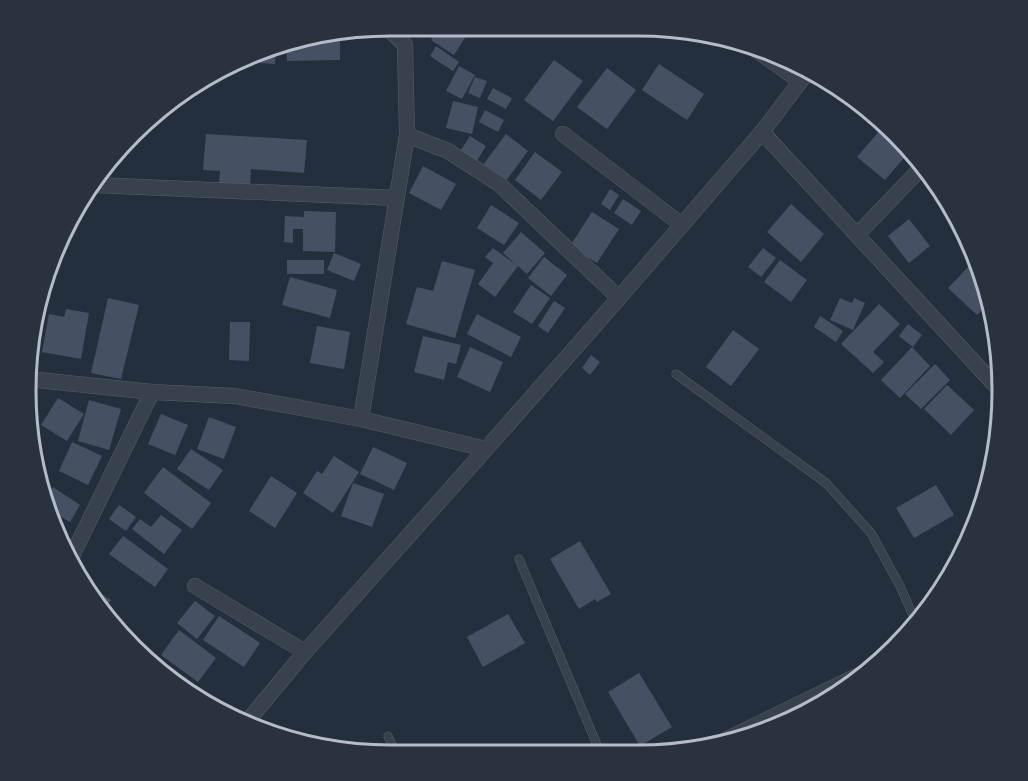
<svg xmlns="http://www.w3.org/2000/svg" width="1028" height="781" font-family="'Work Sans',sans-serif">
  <style>
    .building { fill: #455162 }
    .lines { fill: none; stroke-linecap: round; stroke-linejoin: round }
    .lane-casing { stroke: #565f6c; stroke-width: 9 }
    .street-casing { stroke: #565f6c; stroke-width: 16 }
    .lane { stroke: #38414e; stroke-width: 8 }
    .street { stroke: #38414e; stroke-width: 15 }
    .rim { fill: none; stroke: #b4bcc9; stroke-width: 3 }
  </style>
  <rect width="100%" height="100%" fill="#242f3e"/>
  <g class="building">
    <polygon points="441,26 467,26 471,28 454,55 431,40"/>
    <polygon points="488,26 510,26 502,36"/>
    <polygon points="340,32 340,60 287,61 286,42 296,38"/>
    <polygon points="276,46 275,64 238,62"/>
    <polygon points="436,46 459,62 453,71 430,56"/>
    <polygon points="554,60 583,81 553,121 524,100"/>
    <polygon points="659,64 704,94 687,120 642,90"/>
    <polygon points="459,66 475,75 462,99 446,91"/>
    <polygon points="607,68 636,90 607,129 577,107"/>
    <polygon points="475,77 487,81 480,98 468,93"/>
    <polygon points="493,88 512,98 506,109 487,99"/>
    <polygon points="453,101 478,107 472,134 446,128"/>
    <polygon points="485,110 504,120 498,132 479,122"/>
    <polygon points="880,130 908,153 885,180 857,157"/>
    <polygon points="206,134 307,140 304,173 251,169 250,185 219,183 220,171 203,170"/>
    <polygon points="506,134 528,151 506,181 483,165"/>
    <polygon points="470,136 486,146 477,161 461,150"/>
    <polygon points="535,152 562,172 541,200 515,180"/>
    <polygon points="423,166 456,184 441,210 409,193"/>
    <polygon points="610,189 619,195 610,210 601,204"/>
    <polygon points="623,199 641,211 632,225 614,213"/>
    <polygon points="791,204 824,234 801,262 767,232"/>
    <polygon points="491,205 519,223 504,245 477,228"/>
    <polygon points="304,211 336,212 335,252 303,251 303,229 293,229 293,243 284,242 285,216 304,217"/>
    <polygon points="592,212 619,229 597,263 570,246"/>
    <polygon points="909,219 930,246 909,263 888,236"/>
    <polygon points="521,232 545,253 527,274 503,253"/>
    <polygon points="493,248 518,266 495,297 478,284 493,263 485,257"/>
    <polygon points="763,248 776,258 761,277 748,267"/>
    <polygon points="334,253 361,264 354,281 327,270"/>
    <polygon points="544,257 567,275 551,296 528,278"/>
    <rect x="287" y="260" width="37" height="14"/>
    <polygon points="780,260 807,280 791,302 764,282"/>
    <polygon points="442,261 475,270 455,338 406,324 417,287 433,291"/>
    <polygon points="971,264 974,267 989,303 977,315 948,288"/>
    <polygon points="290,277 337,290 330,318 282,305"/>
    <polygon points="531,285 550,298 532,324 513,312"/>
    <polygon points="108,298 139,305 121,379 91,373"/>
    <polygon points="840,298 852,303 854,298 865,303 853,330 830,320"/>
    <polygon points="39,299 45,301 31,347 32,320"/>
    <polygon points="554,301 565,308 548,333 538,326"/>
    <polygon points="879,304 900,324 873,352 884,362 873,373 841,344"/>
    <polygon points="66,309 89,313 81,359 42,352 49,314 64,317"/>
    <polygon points="477,314 521,337 511,357 467,334"/>
    <polygon points="820,316 843,331 836,342 814,327"/>
    <polygon points="230,322 250,322 249,361 229,360"/>
    <polygon points="908,324 922,335 913,347 899,336"/>
    <polygon points="317,326 350,332 344,369 310,363"/>
    <polygon points="733,330 759,349 731,386 706,367"/>
    <polygon points="423,336 461,345 456,364 448,362 444,380 414,372"/>
    <polygon points="470,347 503,362 490,392 457,377"/>
    <polygon points="912,347 930,366 900,398 881,380"/>
    <polygon points="591,355 600,362 590,375 582,368"/>
    <polygon points="935,364 950,380 921,409 905,394"/>
    <polygon points="947,385 974,410 951,435 924,409"/>
    <polygon points="58,398 84,414 67,441 41,425"/>
    <polygon points="89,400 121,409 109,450 78,441"/>
    <polygon points="27,404 36,407 29,429 26,415"/>
    <polygon points="161,414 188,425 175,455 148,444"/>
    <polygon points="209,417 236,427 224,459 197,449"/>
    <polygon points="72,442 102,456 88,485 59,471"/>
    <polygon points="373,447 407,463 394,490 360,474"/>
    <polygon points="191,449 223,470 209,490 177,469"/>
    <polygon points="334,456 359,472 333,513 303,493 317,471 322,474"/>
    <polygon points="163,467 211,503 192,529 144,493"/>
    <polygon points="271,476 297,493 275,528 249,511"/>
    <polygon points="353,483 384,494 372,527 341,516"/>
    <polygon points="936,485 954,515 914,538 896,508"/>
    <polygon points="53,487 80,505 70,522 58,515 53,524 45,508 44,502"/>
    <polygon points="119,505 136,517 126,531 109,519"/>
    <polygon points="161,515 182,530 164,554 132,529 140,519 151,527"/>
    <polygon points="123,536 168,569 155,587 109,554"/>
    <polygon points="580,541 611,594 597,602 595,599 579,609 550,559"/>
    <polygon points="81,582 111,600 104,611 87,594"/>
    <polygon points="195,601 215,616 197,639 177,623"/>
    <polygon points="508,614 525,643 483,667 467,637"/>
    <polygon points="219,616 260,643 244,667 203,640"/>
    <polygon points="179,630 216,658 198,682 161,655"/>
    <polygon points="161,662 190,685 185,692 159,665"/>
    <polygon points="639,673 672,727 640,746 608,692"/>
    <polygon points="190,688 196,692 193,697 187,693"/>
    <polygon points="558,746 561,752 543,752"/>
  </g>
  <g class="lines">
    <defs>
      <g id="lane">
        <polyline points="676,374 826,483 871,533 900,586 915,620"/>
        <polyline points="519,559 600,752"/>
        <polyline points="388,736 395,752"/>
        <polyline points="699,749 867,667"/>
      </g>
      <g id="street">
        <polyline points="753,48 800,81"/>
        <polyline points="762,132 995,385"/>
        <polyline points="563,134 682,225"/>
        <polyline points="407,135 448,151 498,183 619,298"/>
        <polyline points="95,185 397,198"/>
        <polyline points="857,235 922,167"/>
        <polyline points="29,379 152,392 235,396 361,419 486,449"/>
        <polyline points="361,419 407,135 405,45 386,26"/>
        <polyline points="70,560 152,392"/>
        <polyline points="195,586 305,652"/>
        <polyline points="246,723 305,652 486,449 619,298 762,132 806,74"/>
      </g>
    </defs>
    <use href="#lane" class="lane-casing"/>
    <use href="#street" class="street-casing"/>
    <use href="#lane" class="lane"/>
    <use href="#street" class="street"/>
  </g>
  <path d="M0 0H1028V781H0ZM390 36H638A354 354 0 0 1 992 390V391A354 354 0 0 1 638 745H390A354 354 0 0 1 36 391V390A354 354 0 0 1 390 36Z" fill="#29323f" fill-rule="evenodd"/>
  <path class="rim" d="M390 36H638A354 354 0 0 1 992 390V391A354 354 0 0 1 638 745H390A354 354 0 0 1 36 391V390A354 354 0 0 1 390 36Z"/>
</svg>
